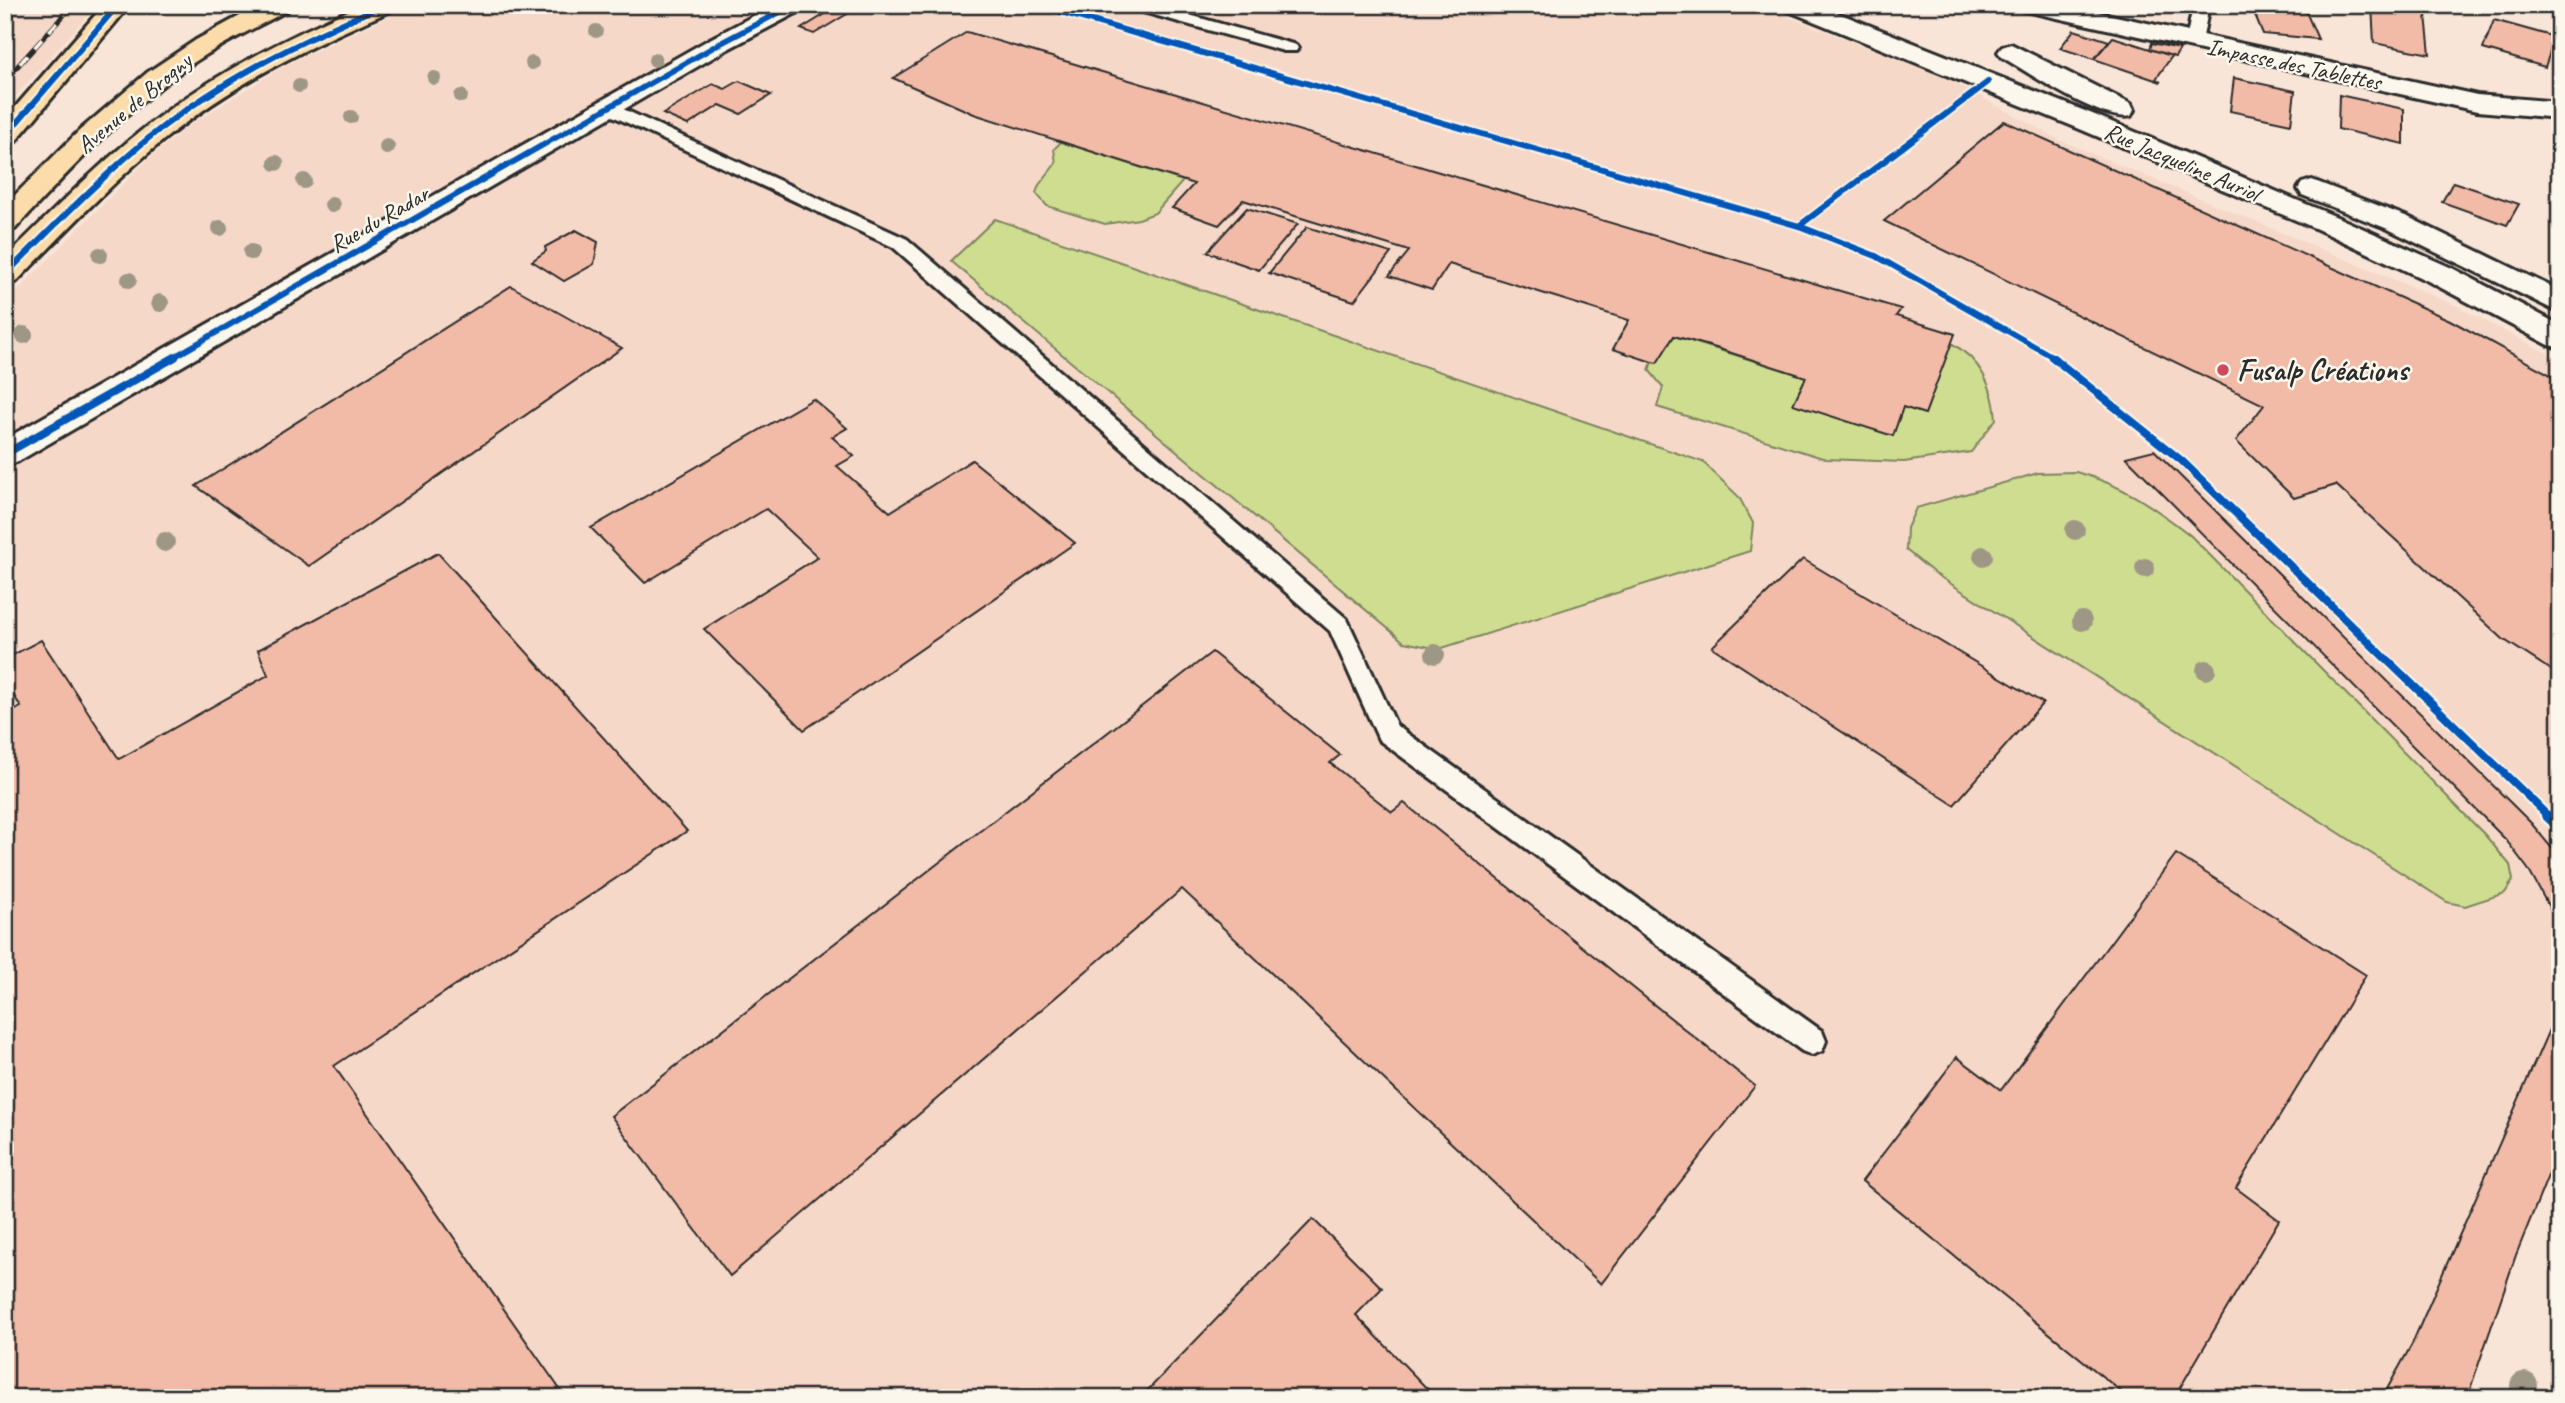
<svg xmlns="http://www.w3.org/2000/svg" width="2565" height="1403" font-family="Caveat,sans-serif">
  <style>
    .built { fill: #f6d8c9 }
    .green { fill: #cfdd91; stroke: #7d845e; stroke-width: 2 }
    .building { fill: #f2bba7; stroke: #2b2b2b; stroke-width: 2 }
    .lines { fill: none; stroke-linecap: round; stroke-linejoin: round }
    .service-casing { stroke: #2b2b2b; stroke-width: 6 }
    .minor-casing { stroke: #2b2b2b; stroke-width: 6 }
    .primary-casing { stroke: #2b2b2b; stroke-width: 6 }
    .trunk-casing { stroke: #2b2b2b; stroke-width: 6 }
    .service { fill: #fbf7ec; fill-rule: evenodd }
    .minor { fill: #fbf7ec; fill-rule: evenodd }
    .primary { fill: #fddcac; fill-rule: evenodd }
    .trunk { fill: #fddcac; fill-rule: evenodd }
    .rail-casing { stroke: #2b2b2b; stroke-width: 5 }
    .rail { stroke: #fbf7ec; stroke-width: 3.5; stroke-dasharray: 11; stroke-linecap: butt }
    .cycleway-far2-casing { stroke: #fbf7ec; stroke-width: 10 }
    .cycleway-far1-casing { stroke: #fbf7ec; stroke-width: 12 }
    .cycleway-casing { stroke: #fbf7ec; stroke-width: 15 }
    .cycleway-far2 { stroke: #0057b8; stroke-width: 6 }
    .cycleway-far1 { stroke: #0057b8; stroke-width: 8 }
    .cycleway { stroke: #0057b8; stroke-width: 10 }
    .tree { fill: #9e9786 }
    .poi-dot { fill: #d1495b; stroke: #fbf7ec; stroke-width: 2.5 }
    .labels { text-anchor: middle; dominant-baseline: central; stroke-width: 5; stroke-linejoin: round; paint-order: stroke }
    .far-street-label { font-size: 24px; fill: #2b2b2b; stroke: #fbf7ec }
    .poi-label { font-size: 30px; font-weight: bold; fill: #2b2b2b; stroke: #fbf7ec; text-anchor: start }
  </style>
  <rect width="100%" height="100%" fill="#f8e5d7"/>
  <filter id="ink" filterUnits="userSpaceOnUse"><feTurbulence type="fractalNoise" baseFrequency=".0143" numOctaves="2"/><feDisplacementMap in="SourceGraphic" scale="14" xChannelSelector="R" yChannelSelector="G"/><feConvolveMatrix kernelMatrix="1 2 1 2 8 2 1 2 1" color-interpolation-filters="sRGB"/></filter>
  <g filter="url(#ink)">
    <g class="built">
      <polygon points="5,5 97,5 5,108"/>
      <polygon points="414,5 1757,5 1941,75 2060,140 2455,305 2560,360 2560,1146 2516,1255 2467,1398 5,1398 5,303 148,159 188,126 287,64"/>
    </g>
    <g class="green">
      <polygon points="1061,142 1183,181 1155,213 1139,219 1105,224 1047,206 1036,193 1039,185 1056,163 1054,149"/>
      <polygon points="995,219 1703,462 1739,497 1753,523 1750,551 1439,649 1404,642 951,261"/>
      <path d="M1674,336L1806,377L1893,435L1903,407L1925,414L1951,343C1980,359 1994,387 1996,419L1971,452L1904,462L1826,459L1657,407L1663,387L1649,370L1652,362L1657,363Z"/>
      <path d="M2076,472C2123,485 2151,505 2190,535L2485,835L2510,865L2513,880L2505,893L2465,906L2447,902L1934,573L1906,550L1907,528L1916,508L2038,473Z"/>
    </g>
    <g class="building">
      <polygon points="840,5 862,5 814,34 801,29"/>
      <polygon points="2251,5 2303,5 2318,39 2263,34"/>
      <polygon points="2372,5 2425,5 2430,54 2374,43"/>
      <polygon points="2494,20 2555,37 2545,67 2483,49"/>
      <polygon points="2074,30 2109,41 2094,59 2060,48"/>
      <polygon points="967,32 1901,309 1896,316 1955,334 1925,414 1903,407 1893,436 1793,404 1806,377 1716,348 1674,336 1657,363 1652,362 1613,349 1629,320 1449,264 1432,290 1389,276 1409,251 1243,200 1219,225 1172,208 1194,184 974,114 893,78"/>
      <polygon points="2113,37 2172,56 2156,79 2161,82 2094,59"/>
      <polygon points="2152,43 2180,49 2175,57 2172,56 2150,49"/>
      <polygon points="2234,78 2295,91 2291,124 2230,111"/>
      <polygon points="739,81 771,95 741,114 720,105 688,125 663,114 713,84 725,89"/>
      <polygon points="2339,95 2404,109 2404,144 2338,129"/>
      <polygon points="2004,121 2450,320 2560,380 2560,676 2503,639 2336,485 2294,498 2236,441 2264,405 1884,221"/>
      <polygon points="2453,182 2519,204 2507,225 2442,202"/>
      <polygon points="1247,208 1298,224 1259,270 1207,252"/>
      <polygon points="1307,227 1391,253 1354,301 1269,273"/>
      <polygon points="576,230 598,242 594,264 564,281 532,261 546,251 545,247"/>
      <polygon points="511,286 622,348 309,566 196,486"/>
      <polygon points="813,399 847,428 832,437 854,456 837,466 890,512 972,460 1075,543 804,730 704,629 818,557 766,509 645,583 591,528"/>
      <polygon points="2154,450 2531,823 2560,858 2560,948 2554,916 2528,869 2506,840 2126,457"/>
      <polygon points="438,553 687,831 334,1066 566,1398 5,1398 5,716 21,707 5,682 5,659 41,640 119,759 268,675 258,650"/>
      <polygon points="1803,559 2043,703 1954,805 1712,647"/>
      <polygon points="1212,652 1340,755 1330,763 1392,812 1404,803 1755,1086 1601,1284 1182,889 730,1276 611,1116"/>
      <polygon points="2176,854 2366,975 2236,1188 2279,1220 2174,1398 2129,1398 1862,1181 1957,1057 2001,1090"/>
      <polygon points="2560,972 2560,1146 2516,1255 2467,1398 2382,1398 2412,1344 2555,1016"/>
      <polygon points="1313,1219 1382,1288 1356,1315 1436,1398 1153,1398 1147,1391"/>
    </g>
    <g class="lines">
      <defs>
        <g id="service">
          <polygon points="1127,5 1154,5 1296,45 1298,48 1296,51 1284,51 1129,8"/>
          <polygon points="2193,5 2209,5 2202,42 2194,47 2186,42"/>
          <polygon points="610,103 907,239 1347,619 1397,726 1822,1031 1826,1041 1822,1051 1812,1055 1802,1051 1379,740 1330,631 893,247 604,112 601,108"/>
        </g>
        <g id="minor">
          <polygon points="774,5 805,5 802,10 726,50 17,462 5,466 5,439 708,40"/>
          <polygon points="1783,5 1818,5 2095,115 2337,217 2452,268 2560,325 2560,348 2549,345 2430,282 2317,229 2075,127 1786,10"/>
          <polygon points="2018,5 2065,5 2477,95 2560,102 2560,118 2477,111 2030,12 2021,10"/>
          <path d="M2011,44L2131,104L2134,110L2131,116C2103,123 2029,73 2002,57L1998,52L2002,47Z"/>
          <polygon points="2312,180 2408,217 2560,291 2560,313 2388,229 2302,195 2298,189 2302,183"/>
        </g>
        <g id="primary">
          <polygon points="104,5 130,5 15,142 5,144 5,119"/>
          <path d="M362,5H396L393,10C313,44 234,83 166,138C112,182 64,233 16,282L5,284V258C51,213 96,166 147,126C212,75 286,37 362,5Z"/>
        </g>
        <path id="trunk" d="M260,5H291L288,10C255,28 221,44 190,65C125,111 69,170 15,229L5,232V205L79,131L148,72L196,40Z"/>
      </defs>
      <use href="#service" class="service-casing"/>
      <use href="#minor" class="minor-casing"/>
      <use href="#primary" class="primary-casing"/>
      <use href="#trunk" class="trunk-casing"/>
      <use href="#service" class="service"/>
      <use href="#minor" class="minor"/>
      <use href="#primary" class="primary"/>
      <use href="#trunk" class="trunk"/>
      <defs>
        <polyline id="rail" points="5,80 73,5"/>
      </defs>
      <use href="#rail" class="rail-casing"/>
      <use href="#rail" class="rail"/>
      <defs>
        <g id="cycleway-far2">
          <polyline points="1037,5 1799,226 1876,256 2055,358"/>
          <polyline points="5,136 118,5"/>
          <polyline points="1799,226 1988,82"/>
          <path d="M5,275C54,226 102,176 156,132C225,78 304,39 384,5"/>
          <polyline points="172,358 717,45 793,5"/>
        </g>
        <g id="cycleway-far1">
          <polyline points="2052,357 2182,461 2548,816"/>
          <polyline points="5,454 175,357"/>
        </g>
        <polyline id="cycleway" points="2546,815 2560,828"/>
      </defs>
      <use href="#cycleway-far2" class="cycleway-far2-casing"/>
      <use href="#cycleway-far1" class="cycleway-far1-casing"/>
      <use href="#cycleway" class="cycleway-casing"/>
      <use href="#cycleway-far2" class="cycleway-far2"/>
      <use href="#cycleway-far1" class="cycleway-far1"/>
      <use href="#cycleway" class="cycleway"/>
    </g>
    <g class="tree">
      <circle cx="596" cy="31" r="7"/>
      <circle cx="655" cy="60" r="7"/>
      <circle cx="532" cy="63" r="7"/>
      <circle cx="434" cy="78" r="7"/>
      <circle cx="299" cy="86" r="7"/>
      <circle cx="461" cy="96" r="7"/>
      <circle cx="351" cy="117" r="7"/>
      <circle cx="387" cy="147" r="8"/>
      <circle cx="276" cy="163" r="8"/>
      <circle cx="304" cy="181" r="8"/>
      <circle cx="332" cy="205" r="8"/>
      <circle cx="220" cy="228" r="8"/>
      <circle cx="251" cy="252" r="8"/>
      <circle cx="100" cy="255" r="8"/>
      <circle cx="129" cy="280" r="8"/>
      <circle cx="160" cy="303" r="9"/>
      <circle cx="24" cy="335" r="9"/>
      <circle cx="2075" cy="530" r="10"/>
      <circle cx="165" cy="542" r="10"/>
      <circle cx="1983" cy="556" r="10"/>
      <circle cx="2145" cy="568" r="10"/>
      <circle cx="2082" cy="621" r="10"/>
      <circle cx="1435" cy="654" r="10"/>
      <circle cx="2206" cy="670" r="10"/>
      <circle cx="2524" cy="1386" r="14"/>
    </g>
  </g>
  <circle class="poi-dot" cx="2223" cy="370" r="7"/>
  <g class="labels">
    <g class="far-street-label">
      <text transform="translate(2294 64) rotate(12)">Impasse des Tablettes</text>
      <text transform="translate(134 103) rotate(-40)">Avenue de Brogny</text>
      <text transform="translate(2182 162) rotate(23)">Rue Jacqueline Auriol</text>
      <text transform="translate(379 219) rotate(-30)">Rue du Radar</text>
    </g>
    <g class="poi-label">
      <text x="2237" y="370">Fusalp Créations</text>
    </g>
  </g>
  <rect width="2565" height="1403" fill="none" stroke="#fbf7ec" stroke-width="28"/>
  <rect x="14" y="14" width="2537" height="1375" fill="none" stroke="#2b2b2b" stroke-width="2.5" filter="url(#ink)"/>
</svg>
